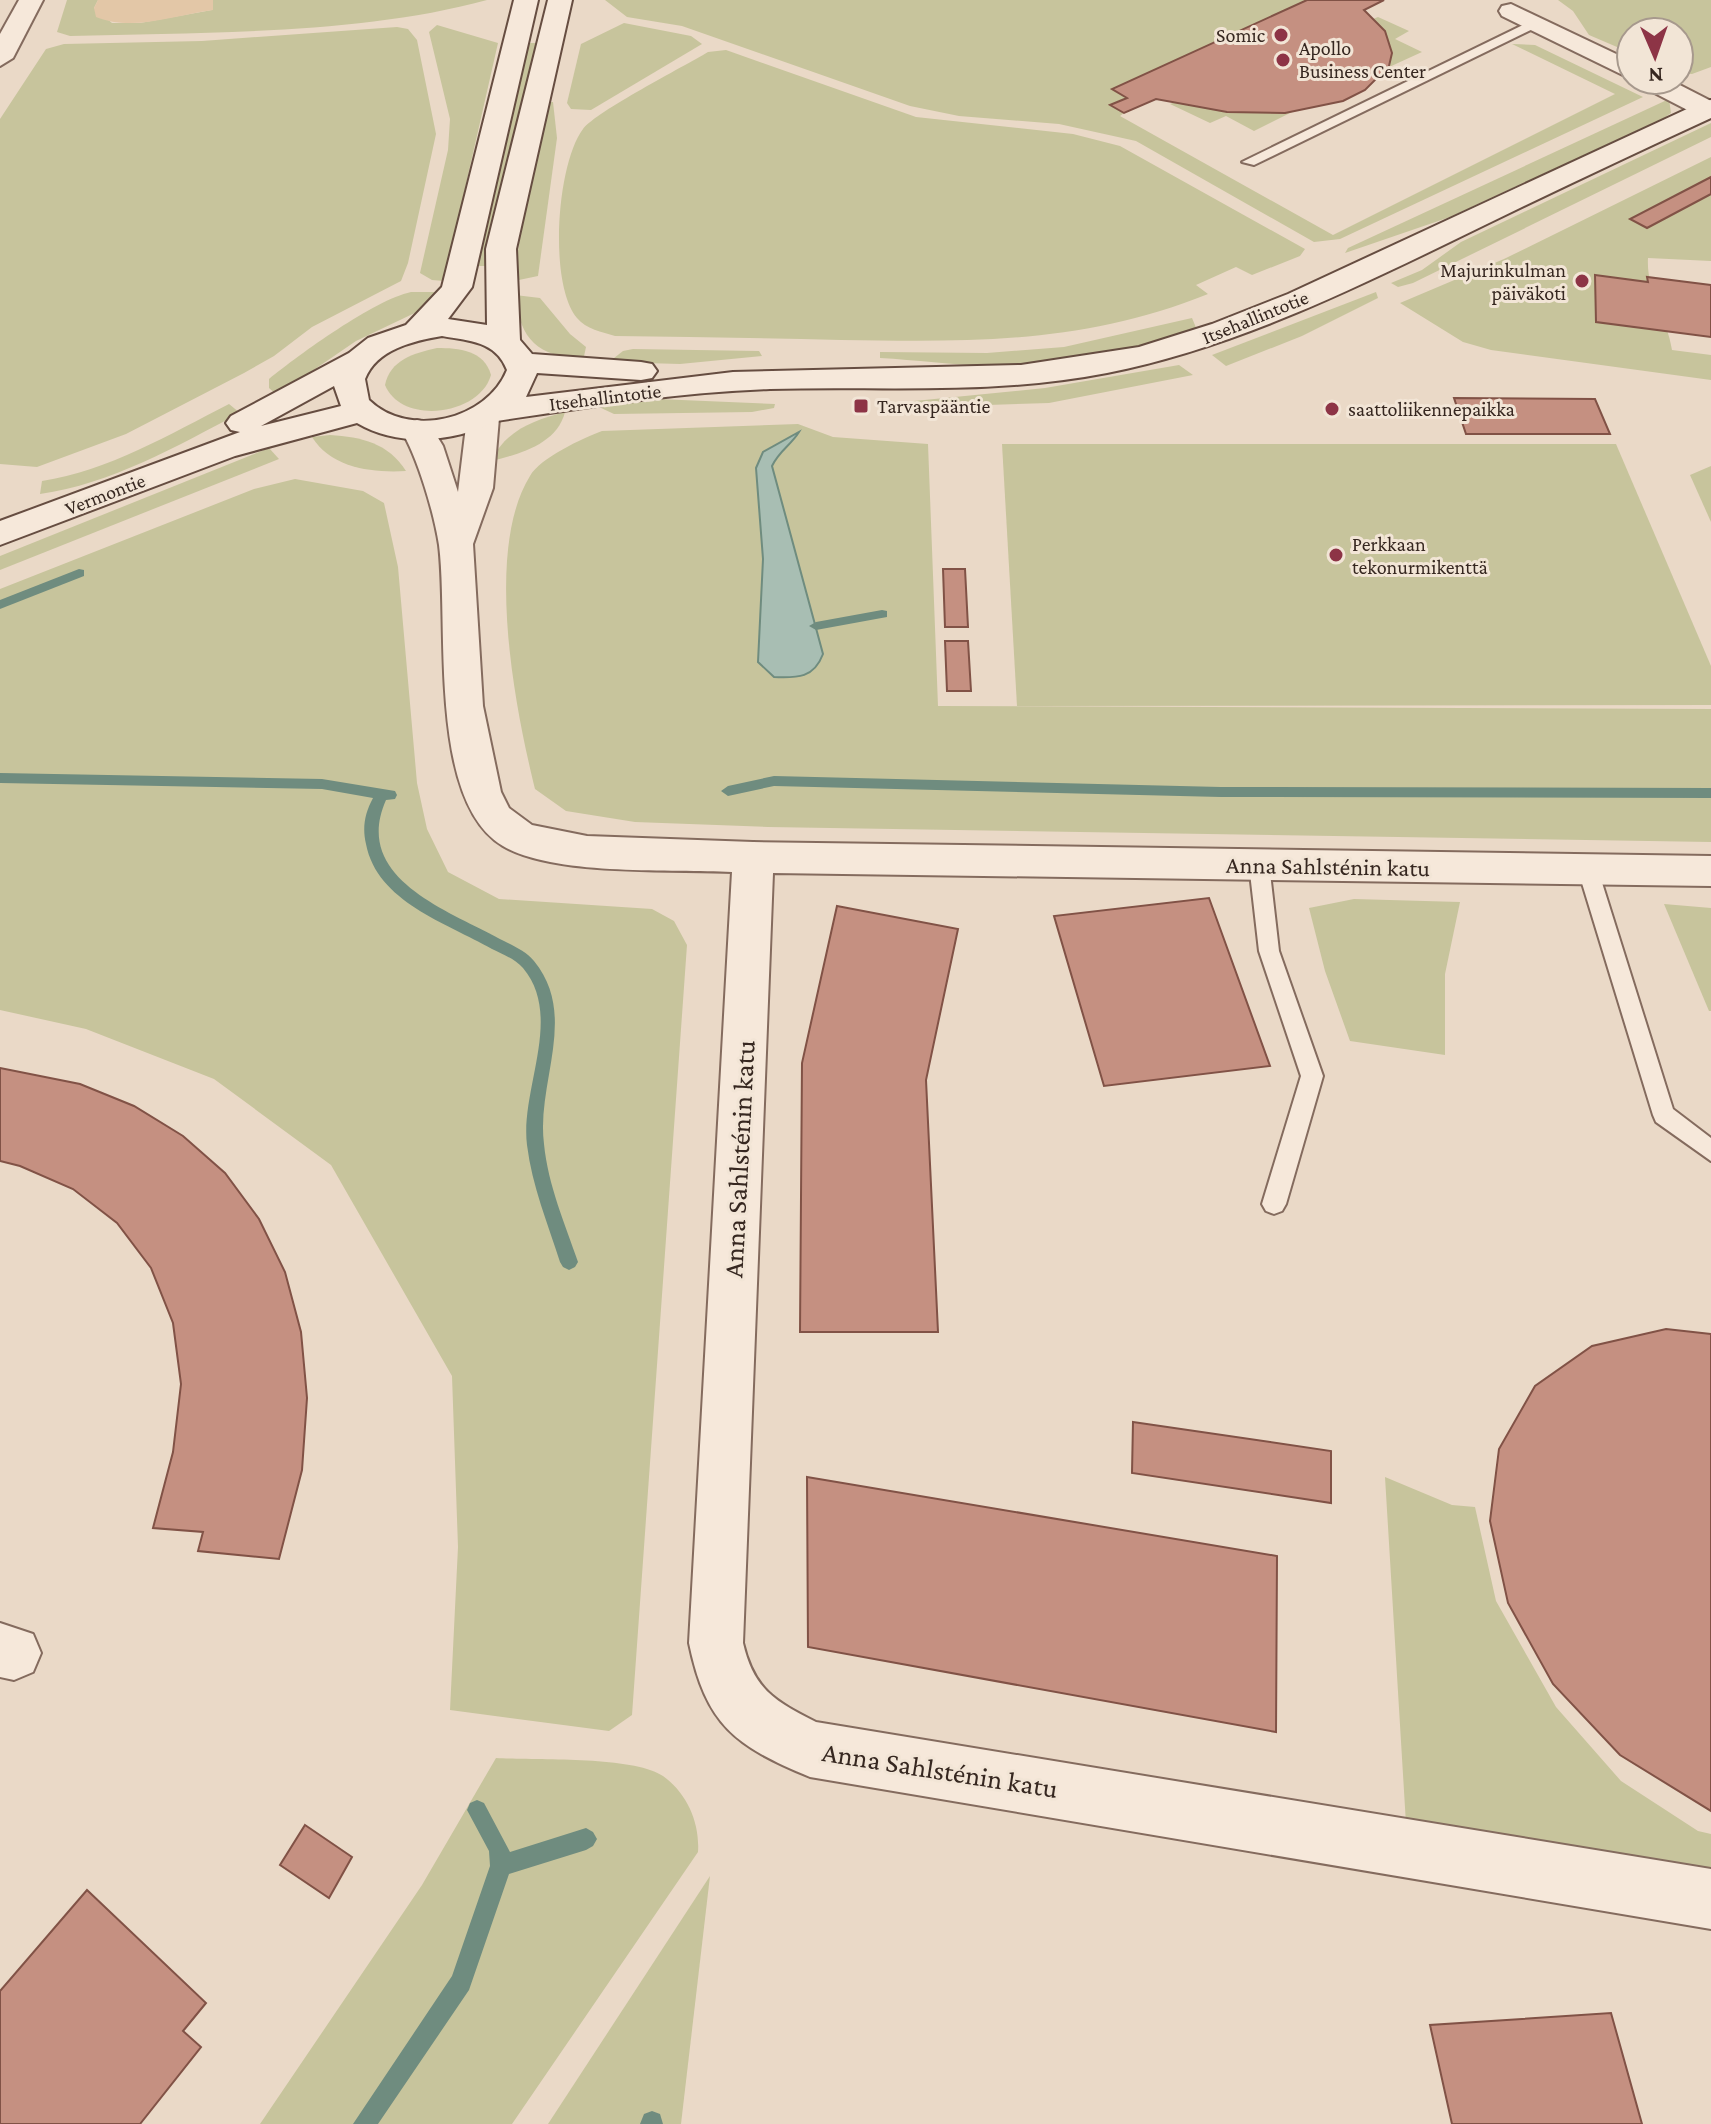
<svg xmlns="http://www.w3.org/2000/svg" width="1711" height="2124" font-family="'Crimson Pro',serif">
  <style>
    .green { fill: #c7c49c }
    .sand { fill: #e3c7a7 }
    .water { fill: #a8beb3; stroke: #6f8c7f; stroke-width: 2 }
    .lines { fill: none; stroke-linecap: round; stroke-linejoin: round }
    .stream { fill: #6f8c7f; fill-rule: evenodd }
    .building { fill: #c59081; stroke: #815246; stroke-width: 2 }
    .lane-casing { stroke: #846b5e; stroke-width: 4 }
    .street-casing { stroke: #846b5e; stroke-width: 4 }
    .secondary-casing { stroke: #664d41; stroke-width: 4 }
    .lane { fill: #f6e8da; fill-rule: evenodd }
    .street { fill: #f6e8da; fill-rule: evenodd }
    .secondary { fill: #f6e8da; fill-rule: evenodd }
    .poi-dot { fill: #8d3446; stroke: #f2e5d6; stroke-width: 3 }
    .labels { text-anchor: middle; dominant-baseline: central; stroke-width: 6; stroke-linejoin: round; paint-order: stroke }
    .far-poi-label { font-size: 20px; fill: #362720; stroke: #f2e5d6; text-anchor: start }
    .far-street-label { font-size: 20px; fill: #362720; stroke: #f2e5d6 }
    .street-label { font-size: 24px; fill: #362720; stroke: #f2e5d6 }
    .near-street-label { font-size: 28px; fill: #362720; stroke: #f2e5d6 }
  </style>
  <rect width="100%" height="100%" fill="#ead9c7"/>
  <g class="green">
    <path d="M67,0H98L94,8L112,23H140L212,10L213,0H487C359,35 204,32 70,36L57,32Z"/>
    <polygon points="605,0 1307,0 1113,89 1127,98 1111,106 1124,113 1120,116 1333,235 1615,94 1512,44 1535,45 1643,97 1340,239 1314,242 1136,141 1059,124 959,116 910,106 682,26 627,17"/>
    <polygon points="1558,0 1711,0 1711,67 1692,74 1679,73 1679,32 1631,32 1631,53 1589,35 1573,11"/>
    <path d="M1378,17L1409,31L1395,39L1422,52L1387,68C1395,48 1387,34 1373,19Z"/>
    <polygon points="624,23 691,36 702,44 591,110 571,109 567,103 581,44"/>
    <polygon points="437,25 498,43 444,281 432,280 420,273 448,150 450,119 429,32"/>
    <polygon points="397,27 408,29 417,40 436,134 408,263 401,281 312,327 274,356 244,373 126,434 37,467 0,464 0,119 46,49 64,44 202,41"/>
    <polygon points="527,43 537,43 498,197 488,266 473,266"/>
    <path d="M726,50L916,117L1073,134L1120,146L1305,249L1300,256L1252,275L1236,267L1196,285L1208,294C1084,344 972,342 841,340C766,338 690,337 615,336C602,332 586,329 577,318C548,283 557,163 583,129C597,111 683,67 708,52Z"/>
    <polygon points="1669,99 1671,113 1664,118 1450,217 1345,253 1348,248"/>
    <polygon points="545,102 553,102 557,138 538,276 514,281 524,206"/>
    <polygon points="1175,102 1227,112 1294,111 1254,131 1226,116 1210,123 1170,104"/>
    <polygon points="1711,123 1711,137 1413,283 1398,287 1391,283 1422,270 1461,242"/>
    <path d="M1711,157V177L1630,219L1647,228L1711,194V261L1648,258C1646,291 1667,317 1672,350L1711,355V380L1491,350L1463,342L1400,303L1504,259Z"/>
    <path d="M411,292H438L421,310L356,341L277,395L269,388V379C300,354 374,300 411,292Z"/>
    <polygon points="1376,292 1378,298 1302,336 1226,366 1212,355"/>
    <path d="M515,295L540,298L570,334L586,347L583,361C537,354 521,342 515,295Z"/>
    <path d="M1192,318L1197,330C1134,349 1069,363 1003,365C963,367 920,360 880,358V352L987,353L1064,347Z"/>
    <path d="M437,348C459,348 484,350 491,375C480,415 402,426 385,385C390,360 414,353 437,348Z"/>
    <polygon points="633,349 759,351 762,356 680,364 609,362 623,351"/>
    <polygon points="1179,365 1193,375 1049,403 895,408 894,403 1045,388"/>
    <polygon points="658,399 775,404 774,408 752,412 614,414 599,407"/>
    <path d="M229,404L240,413C177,446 111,484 40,494L42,481C108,471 170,434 229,404Z"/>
    <path d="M565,412C557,444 520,454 491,461C506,430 534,420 565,412Z"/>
    <path d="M798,424L833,437L928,444L938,706L1711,709V842L768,827L635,822L566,811L535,789C515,708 484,550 530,476C540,458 583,438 602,431Z"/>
    <path d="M330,435C362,437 388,443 406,471C372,473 331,468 312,437Z"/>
    <polygon points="1002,444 1616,444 1711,666 1711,705 1017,706"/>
    <polygon points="269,448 279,459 0,570 0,556"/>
    <polygon points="1711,466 1711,522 1690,475"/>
    <polygon points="295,479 363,491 384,503 398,567 417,783 427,829 448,872 499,899 652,909 674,921 687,945 632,1715 609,1731 450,1710 458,1547 452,1376 331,1165 214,1079 86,1029 0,1010 0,589 254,489"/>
    <polygon points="1354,899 1460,902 1445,974 1445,1055 1350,1041 1325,971 1309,908"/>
    <polygon points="1664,904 1711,908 1711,1011 1709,1011"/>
    <polygon points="1385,1477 1452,1505 1475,1507 1496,1601 1556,1707 1621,1781 1698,1831 1711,1834 1711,1874 1406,1824"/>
    <path d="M496,1758C534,1760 635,1756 663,1776C688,1794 700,1824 698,1852L512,2124H260L422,1885Z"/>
    <polygon points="710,1876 681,2124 548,2124"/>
  </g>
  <path class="sand" d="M98,0H213V10C175,15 133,32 96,17L94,8Z"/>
  <path class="water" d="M799,432C791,445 779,451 772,466L823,654C814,678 798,678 774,677L758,662L763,559L756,468L763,452Z"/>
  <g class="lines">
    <g class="stream">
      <polygon points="79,569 84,570 84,576 0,609 0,600"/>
      <polygon points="882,610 887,611 887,617 816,630 809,626 816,622"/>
      <path d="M0,773L322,779L395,791L397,795L395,799L386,800C351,879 450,911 504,941C514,946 527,952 534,961C579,1016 536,1082 544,1144C548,1185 565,1224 578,1262L575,1267L569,1270L563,1267L560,1262C548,1224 532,1186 527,1145C520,1089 564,1017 523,968C515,959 502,954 492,949C447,923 377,902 366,844C362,827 365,813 373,798L322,789L0,783Z"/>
      <polygon points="774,776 1221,787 1711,788 1711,798 1221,797 774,786 728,796 721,791 728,786"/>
      <polygon points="477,1800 484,1803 510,1852 586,1828 593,1832 597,1839 593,1846 586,1850 509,1874 469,1990 378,2124 353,2124 452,1976 490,1866 489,1851 467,1810 470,1803"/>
      <polygon points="652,2111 660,2114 663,2124 640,2124 644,2114"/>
    </g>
  </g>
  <g class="building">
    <polygon points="1307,0 1384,0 1364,10 1385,31 1392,53 1389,66 1365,90 1343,101 1285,113 1227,112 1156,99 1124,113 1110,105 1127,98 1112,89"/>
    <polygon points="1711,177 1711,194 1647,228 1630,219"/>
    <polygon points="1595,275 1648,282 1647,277 1711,285 1711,337 1596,322"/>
    <polygon points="1454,398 1595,399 1610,434 1466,434"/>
    <polygon points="943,569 965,569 968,627 945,627"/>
    <polygon points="945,641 968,641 971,691 947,691"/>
    <polygon points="1209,898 1270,1066 1104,1086 1054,916"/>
    <polygon points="837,906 958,929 926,1080 938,1332 800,1332 802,1063"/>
    <polygon points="0,1068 80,1084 134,1106 183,1136 225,1173 259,1219 285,1272 301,1332 307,1398 302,1470 279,1559 198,1551 203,1532 153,1528 173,1452 181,1384 173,1323 151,1268 117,1223 73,1189 20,1166 0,1161"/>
    <polygon points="1666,1329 1711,1334 1711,1811 1620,1755 1553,1684 1508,1603 1490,1521 1499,1449 1535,1386 1592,1346"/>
    <polygon points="1133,1422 1331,1451 1331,1503 1132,1473"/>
    <polygon points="807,1477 1277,1556 1276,1732 808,1647"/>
    <polygon points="305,1825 352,1857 329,1898 280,1865"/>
    <polygon points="87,1890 206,2003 183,2031 201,2047 140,2124 0,2124 0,1991"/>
    <polygon points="1611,2013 1642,2124 1452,2124 1430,2025"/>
  </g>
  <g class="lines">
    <defs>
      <g id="lane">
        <polygon points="1535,19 1541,23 1539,26 1254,165 1242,162"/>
        <polygon points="1259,856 1269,864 1279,951 1323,1076 1286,1204 1282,1211 1274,1214 1266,1211 1262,1204 1301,1076 1259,951 1249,864"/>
        <polygon points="1588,862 1598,870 1673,1109 1711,1138 1711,1161 1656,1122 1653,1115 1578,870"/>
      </g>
      <g id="street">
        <polygon points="19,0 43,0 13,58 0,66 0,34"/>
        <polygon points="1511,4 1631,61 1631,79 1502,16 1499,11 1502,6"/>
        <polygon points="1637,80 1670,80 1711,101 1711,117 1699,116 1641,86"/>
        <path d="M483,408L494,411L499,418L493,488L473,544L483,706L501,792L509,808L532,825L587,836L753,842L1711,856V886L773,873L743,1643C754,1690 775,1701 816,1722L1711,1869V1929L810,1777C735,1746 706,1725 689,1643L732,872C671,869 554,876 503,846C427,801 449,622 439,545C434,513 418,458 401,430L405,423L417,420L429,423L443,446L458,492L467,418L472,411Z"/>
        <polygon points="0,1623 33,1634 41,1653 33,1672 14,1680 0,1677"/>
      </g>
      <path id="secondary" d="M514,0H538L472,287L448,319L487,325L486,249L548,0H572L516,249L520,340L532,354L641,362L652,364L657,371L652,378L641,380L537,373L526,397L733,372L1021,365L1139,347L1212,324L1288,294L1702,102L1711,100V118C1624,158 1538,199 1452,241C1341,295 1228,349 1107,373C996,395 882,386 770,389C678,392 588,407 497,421C454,442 400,448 357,423L235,456L0,545V521L240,432L231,430L226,423L231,416L349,353L368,338L406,325L442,287ZM442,336C469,341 496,341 507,370C487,420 409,439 369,400L365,379C377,349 413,341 442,336ZM334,386L341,406L261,426Z"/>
    </defs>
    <use href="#lane" class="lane-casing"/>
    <use href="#street" class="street-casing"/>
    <use href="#secondary" class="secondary-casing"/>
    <use href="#lane" class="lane"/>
    <use href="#street" class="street"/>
    <use href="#secondary" class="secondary"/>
  </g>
  <g class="poi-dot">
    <circle cx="1281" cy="35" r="8"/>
    <circle cx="1283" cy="60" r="8"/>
    <circle cx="1582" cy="281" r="8"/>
    <rect x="853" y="398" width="16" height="16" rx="4"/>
    <circle cx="1332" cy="409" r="8"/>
    <circle cx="1336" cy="555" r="8"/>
  </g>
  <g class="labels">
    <g class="far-poi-label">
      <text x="1265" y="35" text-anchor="end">Somic</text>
      <text x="1299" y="48">Apollo<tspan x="1299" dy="23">Business Center</tspan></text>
      <text x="1566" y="270" text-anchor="end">Majurinkulman<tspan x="1566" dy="23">päiväkoti</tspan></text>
      <text x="877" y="406">Tarvaspääntie</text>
      <text x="1348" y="409">saattoliikennepaikka</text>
      <text x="1352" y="544">Perkkaan<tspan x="1352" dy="23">tekonurmikenttä</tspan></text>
    </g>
    <g class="far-street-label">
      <text transform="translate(1255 317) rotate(-22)">Itsehallintotie</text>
      <text transform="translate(605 397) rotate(-7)">Itsehallintotie</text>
      <text transform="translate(105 494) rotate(-21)">Vermontie</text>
    </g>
    <g class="street-label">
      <text transform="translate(1328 866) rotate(1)">Anna Sahlsténin katu</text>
    </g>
    <g class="near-street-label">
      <text transform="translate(739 1159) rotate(-87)">Anna Sahlsténin katu</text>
      <text transform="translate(940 1770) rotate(9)">Anna Sahlsténin katu</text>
    </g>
  </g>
  <g transform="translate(1655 56) rotate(178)"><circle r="38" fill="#f2e5d6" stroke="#a7998d" stroke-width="2"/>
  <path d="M0-6L14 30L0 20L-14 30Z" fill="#8d3446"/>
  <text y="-12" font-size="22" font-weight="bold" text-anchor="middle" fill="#362720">N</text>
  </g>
</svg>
